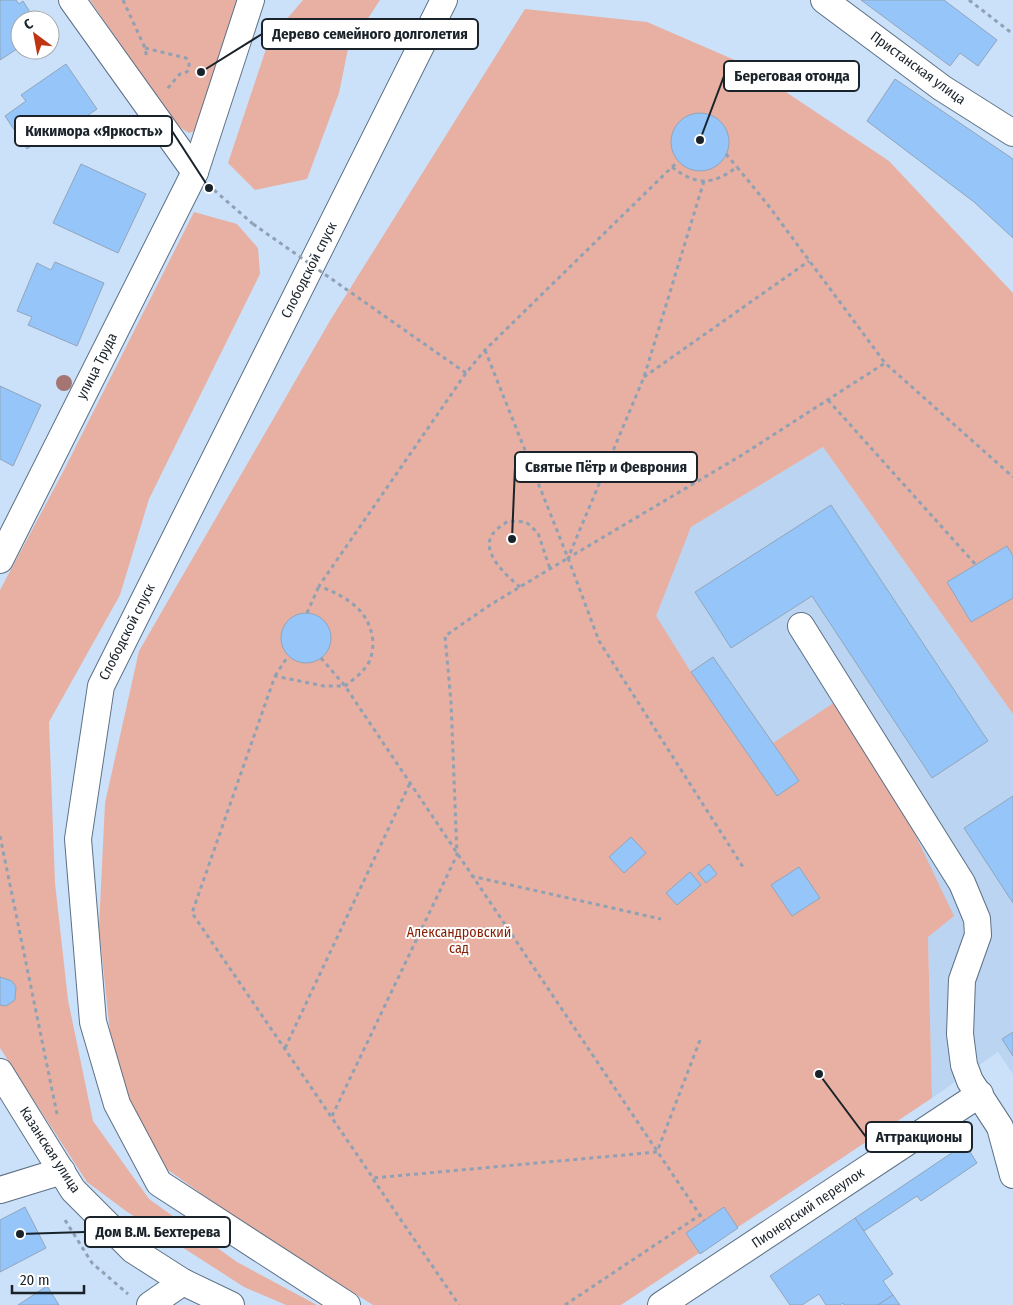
<svg xmlns="http://www.w3.org/2000/svg" width="1013" height="1305" font-family="'Fira Sans Condensed',sans-serif">
  <style>
    .built { fill: #bbd4f2 }
    .green { fill: #e7b0a2 }
    .building { fill: #95c5f9; stroke: #91a5bb }
    .lines { fill: none; stroke-linecap: round; stroke-linejoin: round }
    .minor-casing { stroke: #5d7085; stroke-width: 28 }
    .path { stroke: #90a1b4; stroke-width: 3; stroke-dasharray: 4 4; stroke-linecap: butt }
    .minor { stroke: #fff; stroke-width: 26 }
    .path-bridge { stroke: #90a1b4; stroke-width: 3; stroke-dasharray: 4 4; stroke-linecap: butt }
    .tree { fill: #a47572 }
    .labels { text-anchor: middle; dominant-baseline: central; stroke-width: 4; stroke-linejoin: round; paint-order: stroke }
    .street-label { font-size: 14px; fill: #1a222a; stroke: #fff }
    .park-label { font-size: 14px; fill: #851d03; stroke: #fff }
    .leader { fill: none; stroke: #1a222a; stroke-width: 2 }
    .callout-dot { fill: #1a222a; stroke: #fff; stroke-width: 2 }
    .callout { fill: #fff; stroke: #1a222a; stroke-width: 2 }
    .callout-label { font-size: 15px; text-anchor: middle; font-weight: bold; fill: #1a222a }
  </style>
  <rect width="100%" height="100%" fill="#cbe1f9"/>
  <polygon class="built" points="823,447 1013,714 1013,1074 998,1052 932,1098 928,937 799,781 691,672 655,617 691,527"/>
  <g class="green">
    <polygon points="90,0 238,0 197,130 189,133 175,124"/>
    <polygon points="303,0 380,0 348,49 339,93 307,179 255,190 228,163 269,40"/>
    <polygon points="525,9 647,22 744,64 889,161 1013,293 1013,714 823,447 691,527 656,616 691,672 713,657 773,743 838,700 901,805 954,916 928,937 932,1098 621,1305 373,1305 237,1219 161,1165 135,1119 113,1061 99,927 105,803 139,651 331,319"/>
    <polygon points="194,212 237,224 258,248 260,274 149,499 120,595 49,722 55,883 68,1000 93,1121 149,1199 237,1262 317,1305 286,1305 244,1287 126,1211 87,1182 0,1048 0,590 63,472"/>
  </g>
  <g class="building">
    <polygon points="0,0 16,0 19,4 23,1 35,20 20,20 20,47 0,60"/>
    <polygon points="861,0 944,0 997,40 978,66 960,53 950,66"/>
    <polygon points="66,64 97,109 52,140 48,134 27,149 5,116 26,101 21,95"/>
    <polygon points="895,79 1013,159 1013,238 974,202 867,121"/>
    <circle cx="700" cy="142" r="29"/>
    <polygon points="81,164 146,194 118,253 53,223"/>
    <polygon points="55,262 104,283 77,346 28,325 32,317 17,311 37,263 51,270"/>
    <polygon points="0,386 41,405 13,466 0,459"/>
    <polygon points="831,505 988,741 932,778 812,596 731,648 695,592"/>
    <polygon points="1007,546 1013,556 1013,598 971,622 947,582"/>
    <circle cx="306" cy="638" r="25"/>
    <polygon points="713,657 799,781 777,796 691,672"/>
    <polygon points="1013,796 1013,903 964,828"/>
    <polygon points="631,837 646,853 624,873 609,857"/>
    <polygon points="709,864 717,874 706,883 698,873"/>
    <polygon points="799,867 820,898 792,916 771,885"/>
    <polygon points="690,872 701,885 677,905 666,893"/>
    <polygon points="0,977 12,981 16,987 15,1000 6,1006 0,1005"/>
    <polygon points="1013,1032 1013,1056 1002,1039"/>
    <polygon points="965,1144 977,1163 921,1201 917,1196 864,1231 855,1218"/>
    <polygon points="25,1207 46,1248 0,1272 0,1220"/>
    <polygon points="724,1207 738,1228 700,1254 686,1233"/>
    <polygon points="855,1218 893,1274 883,1281 893,1295 878,1305 844,1305 843,1303 840,1305 826,1305 819,1294 802,1305 790,1305 770,1276"/>
    <polygon points="47,1286 59,1305 18,1305"/>
    <polygon points="893,1295 900,1305 878,1305"/>
  </g>
  <g class="lines">
    <defs>
      <g id="minor">
        <polyline points="72,0 195,172"/>
        <polyline points="824,0 942,88 1013,133"/>
        <polyline points="0,560 195,172 251,0"/>
        <polyline points="801,626 962,883 977,919 978,935 962,980 960,1034 964,1065 970,1081 1000,1127 1013,1175"/>
        <polyline points="0,1072 73,1190 133,1250 183,1282 231,1305"/>
        <polyline points="0,1190 62,1171"/>
        <polyline points="150,1305 183,1282"/>
        <polyline points="347,1305 159,1183 117,1104 93,1022 78,839 101,686 444,0"/>
        <polyline points="661,1305 980,1094"/>
      </g>
    </defs>
    <use href="#minor" class="minor-casing"/>
    <g class="path">
      <polyline points="123,0 145,48 147,59"/>
      <polyline points="969,0 1013,34"/>
      <polyline points="145,48 186,58 189,62 189,70 185,73 180,74 167,89"/>
      <polyline points="726,154 737,167"/>
      <polyline points="672,167 678,162"/>
      <polyline points="704,181 644,377 568,558 742,455 885,363"/>
      <polyline points="214,190 253,224"/>
      <polyline points="485,350 568,558 599,641 743,867"/>
      <polyline points="443,357 466,373"/>
      <polyline points="644,377 809,261"/>
      <polyline points="828,400 976,565"/>
      <path d="M520,587C506,575 477,550 495,531C499,527 504,524 508,521L526,522L538,533L550,569"/>
      <polyline points="307,613 319,586"/>
      <polyline points="321,658 345,686 704,1221"/>
      <polyline points="275,676 288,656"/>
      <polyline points="0,836 57,1114"/>
      <polyline points="471,876 661,919"/>
      <path d="M700,1040L657,1152L373,1178L192,913L275,676L324,686H345C351,681 360,675 365,668C371,662 373,650 373,642C370,610 347,597 319,586L466,373L485,350L672,167C696,186 713,185 737,167L768,205L885,363L1013,477"/>
      <polyline points="285,1048 410,783"/>
      <polyline points="332,1116 457,855 451,702 445,636 490,605 568,558"/>
      <polyline points="373,1179 459,1305"/>
      <polyline points="65,1220 92,1263 128,1294"/>
      <polyline points="565,1305 700,1215"/>
    </g>
    <use href="#minor" class="minor"/>
    <polyline class="path-bridge" points="253,224 443,357"/>
  </g>
  <circle class="tree" cx="64" cy="383" r="8"/>
  <g class="labels">
    <g class="street-label">
      <text transform="translate(918 68) rotate(36)">Пристанская улица</text>
      <text transform="translate(309 270) rotate(-63)">Слободской спуск</text>
      <text transform="translate(97 366) rotate(-63)">улица Труда</text>
      <text transform="translate(127 632) rotate(-63)">Слободской спуск</text>
      <text transform="translate(50 1150) rotate(57)">Казанская улица</text>
      <text transform="translate(808 1208) rotate(-34)">Пионерский переулок</text>
    </g>
    <g class="park-label">
      <text x="459" y="932">Александровский<tspan x="459" dy="16">сад</tspan></text>
    </g>
  </g>
  <path class="leader" d="M201 72L262 34M700 140L724 76M209 188L172 131M512 539L515 467M819 1074L866 1137M20 1234L85 1232"/>
  <g class="callout-dot">
    <circle cx="201" cy="72" r="5"/>
    <circle cx="700" cy="140" r="5"/>
    <circle cx="209" cy="188" r="5"/>
    <circle cx="512" cy="539" r="5"/>
    <circle cx="819" cy="1074" r="5"/>
    <circle cx="20" cy="1234" r="5"/>
  </g>
  <g class="callout">
    <rect x="262" y="19" width="216" height="30" rx="5"/>
    <rect x="724" y="61" width="135" height="30" rx="5"/>
    <rect x="15" y="116" width="157" height="30" rx="5"/>
    <rect x="515" y="452" width="182" height="30" rx="5"/>
    <rect x="866" y="1122" width="106" height="30" rx="5"/>
    <rect x="85" y="1217" width="145" height="30" rx="5"/>
  </g>
  <g class="callout-label">
    <text x="370" y="39">Дерево семейного долголетия</text>
    <text x="792" y="81">Береговая отонда</text>
    <text x="94" y="136">Кикимора «Яркость»</text>
    <text x="606" y="472">Святые Пётр и Феврония</text>
    <text x="919" y="1142">Аттракционы</text>
    <text x="158" y="1237">Дом В.М. Бехтерева</text>
  </g>
  <g transform="translate(35 35) rotate(328)"><circle r="24" fill="#ffffff" stroke="#a3a7aa"/>
  <path d="M0-4L9 19L0 12L-9 19Z" fill="#bf3514"/>
  <text y="-8" font-size="14" font-weight="bold" text-anchor="middle" fill="#1a222a">С</text>
  </g>
  <path d="M12 1285v8h72v-8" fill="none" stroke="#1a222a" stroke-width="2.5"/>
  <text x="20" y="1285" font-size="15" fill="#1a222a" stroke="#ffffff" stroke-width="4" paint-order="stroke">20 m</text>
</svg>
